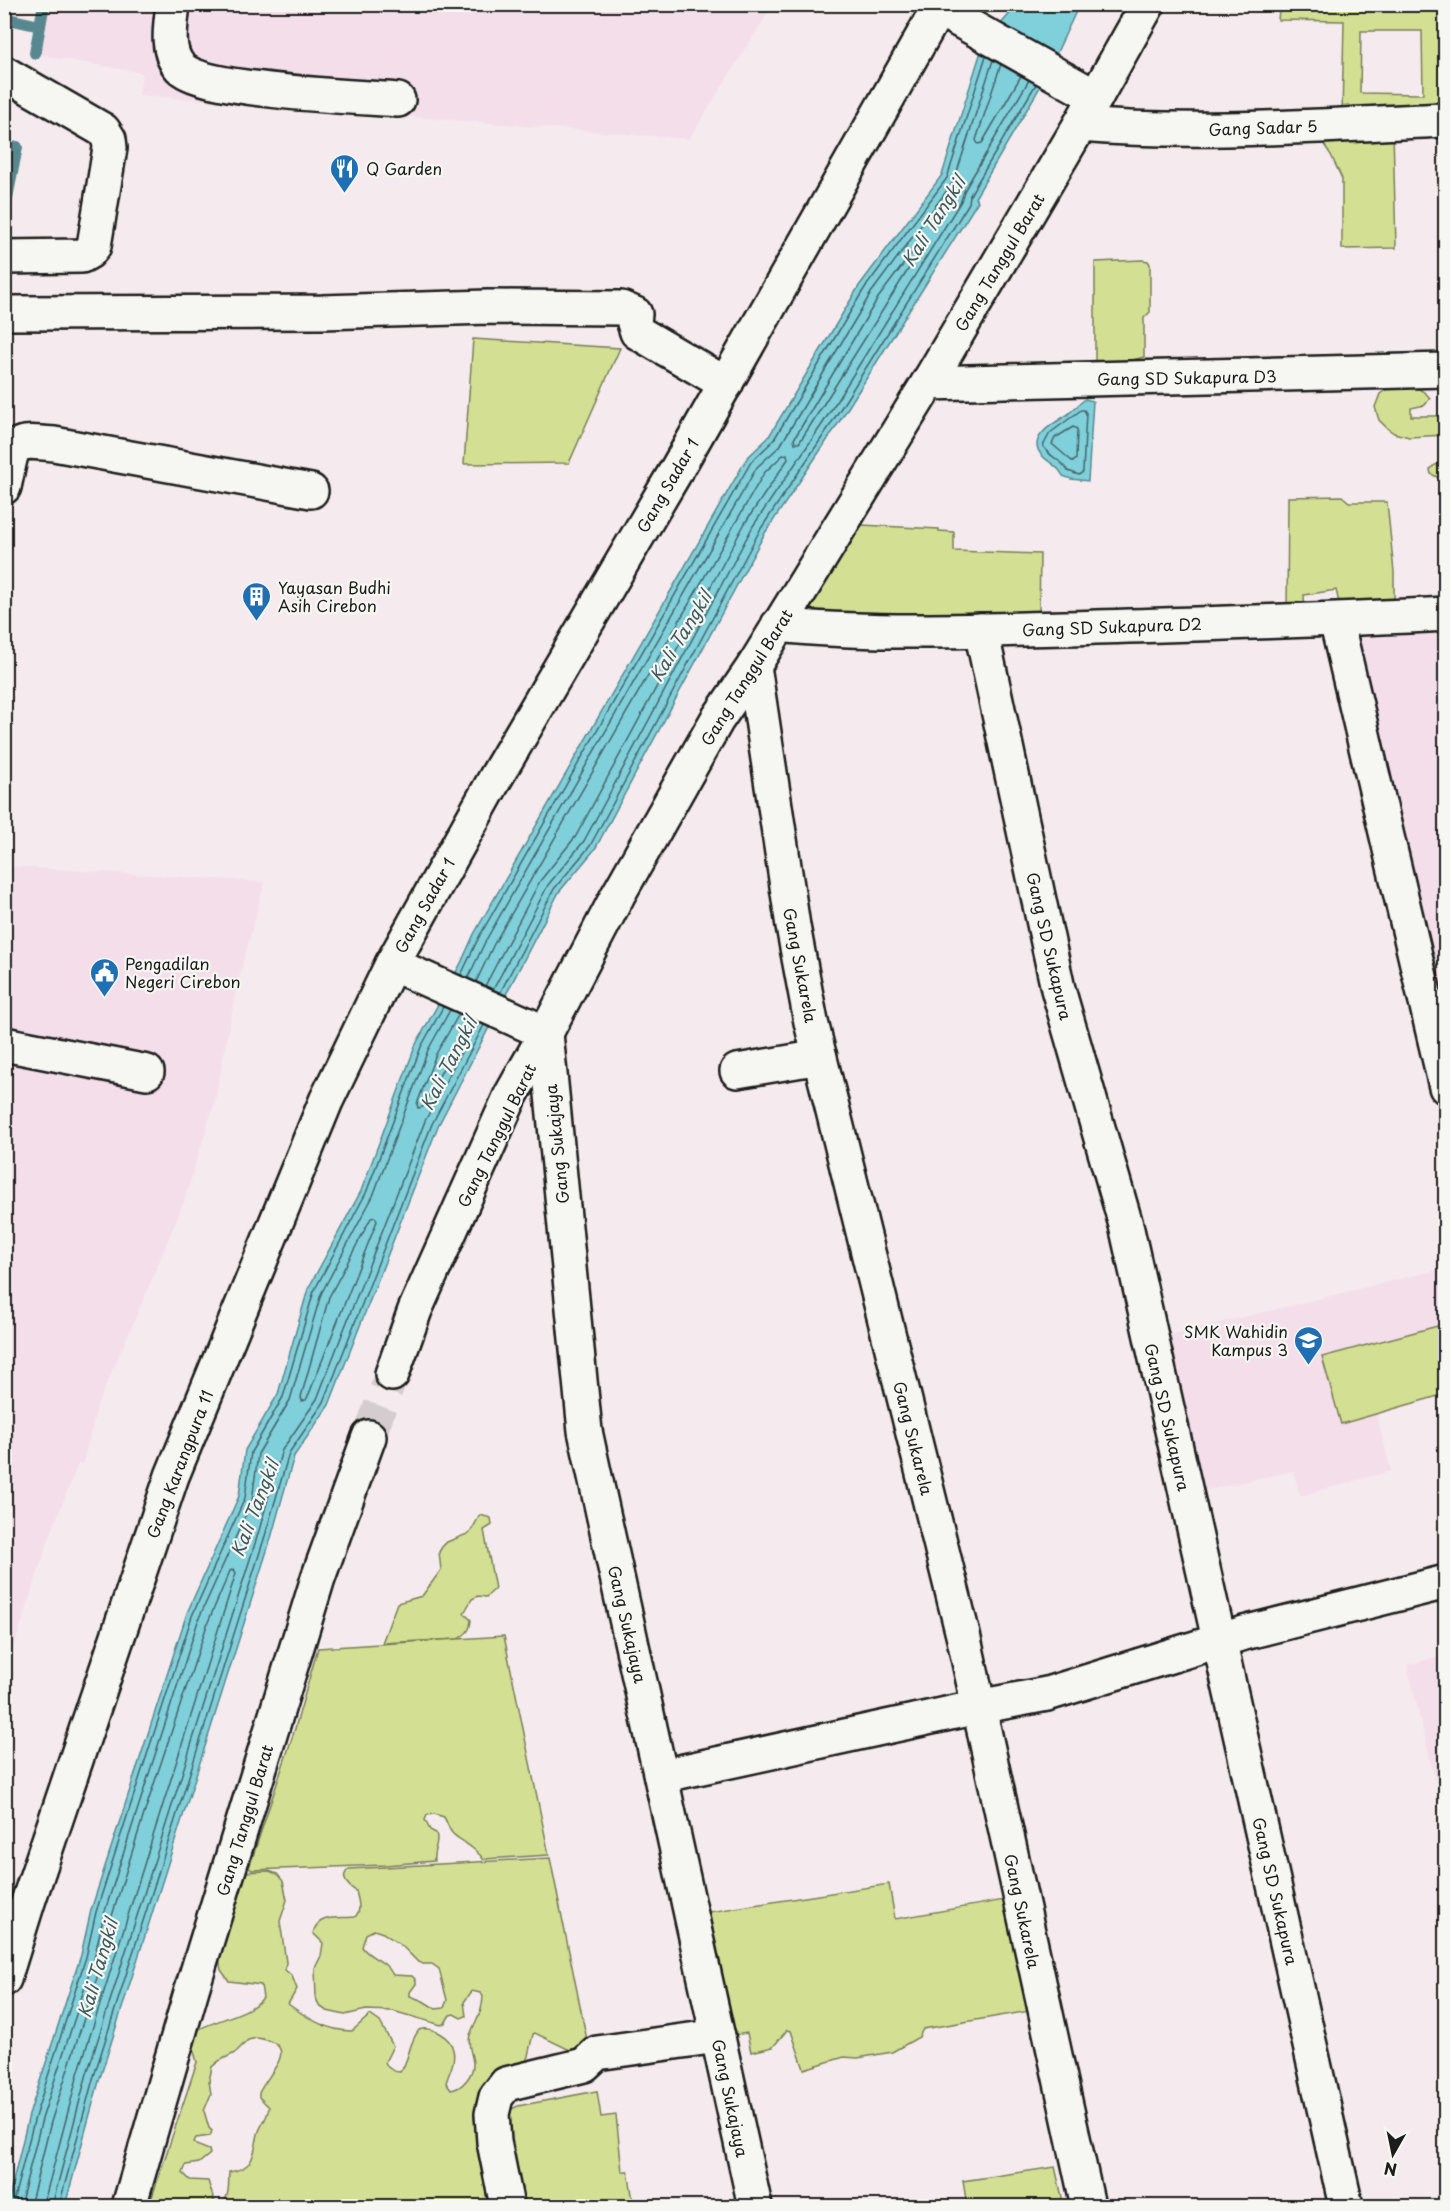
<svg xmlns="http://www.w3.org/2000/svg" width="1450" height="2211" font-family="'Playpen Sans',sans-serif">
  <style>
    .built { fill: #f4deea }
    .green { fill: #d3e093; stroke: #787e58; stroke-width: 1.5; fill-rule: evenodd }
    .water { fill: #80d0db; stroke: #58888f; stroke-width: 1.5 }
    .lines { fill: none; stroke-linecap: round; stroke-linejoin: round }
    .shore { stroke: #446468; stroke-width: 1.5 }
    .stream { stroke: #58888f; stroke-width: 12 }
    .minor-tunnel { stroke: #d4ccce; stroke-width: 33; stroke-dasharray: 33 16; stroke-linecap: butt }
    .minor-casing { stroke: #1c1c1c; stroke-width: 38 }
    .minor { stroke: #f6f6f2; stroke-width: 33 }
    .labels { text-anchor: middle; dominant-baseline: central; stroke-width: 4.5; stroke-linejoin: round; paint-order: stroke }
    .street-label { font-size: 16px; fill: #1c1c1c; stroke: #f6f6f2 }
    .poi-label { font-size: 16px; fill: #1c1c1c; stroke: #f6f6f2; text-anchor: start }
    .water-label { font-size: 18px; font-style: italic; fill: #3f5b5f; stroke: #f6f6f2 }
  </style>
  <rect width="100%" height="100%" fill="#f5ebee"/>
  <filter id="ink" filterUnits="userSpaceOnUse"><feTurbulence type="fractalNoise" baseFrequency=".0167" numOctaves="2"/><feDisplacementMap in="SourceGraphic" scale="12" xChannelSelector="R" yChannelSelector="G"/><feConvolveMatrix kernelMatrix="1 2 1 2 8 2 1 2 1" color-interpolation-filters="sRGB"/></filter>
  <g filter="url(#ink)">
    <g class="built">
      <polygon points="48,5 773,5 689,139 139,95 142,73 39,55"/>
      <polygon points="1445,622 1445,1055 1344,628"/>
      <polygon points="5,866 265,882 238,981 215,1101 185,1199 142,1303 98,1404 83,1464 78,1464 50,1536 5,1674"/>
      <polygon points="1445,1268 1445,1396 1377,1415 1391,1471 1300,1496 1293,1471 1203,1491 1165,1336"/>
      <polygon points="1445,1655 1446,1655 1445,1821 1407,1665"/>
    </g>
    <g class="green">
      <path d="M1301,5H1445V109L1342,116L1344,21L1278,20L1279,10L1301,9ZM1361,31H1422L1423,94L1360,93Z"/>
      <polygon points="1393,131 1396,248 1342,249 1342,179 1331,155 1317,134"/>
      <polygon points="1142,260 1148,261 1150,264 1150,312 1144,318 1144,357 1095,370 1095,262"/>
      <polygon points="473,339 620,348 569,463 464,464"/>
      <path d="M1439,383H1445V435L1409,437L1394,433L1388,429L1379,420L1375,407L1380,394L1394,384C1407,386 1421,386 1430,398L1425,405L1411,408V416H1440Z"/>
      <polygon points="1445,461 1446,461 1445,481 1431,474 1430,470 1433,466"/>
      <polygon points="1342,496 1349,502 1387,502 1394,572 1394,604 1341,611 1336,590 1304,595 1305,615 1287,613 1288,497"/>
      <polygon points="861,525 939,529 939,531 954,532 954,551 1040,554 1039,615 835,618 808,613"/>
      <polygon points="1445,1324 1445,1394 1341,1424 1322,1357"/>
      <path d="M480,1515L491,1518L492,1525L484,1530L495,1589L486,1597L478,1596L472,1599L464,1613L471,1620C470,1631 467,1633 458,1639L382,1643L397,1603L422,1596L441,1570L439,1552L442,1547L447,1542L470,1533Z"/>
      <path d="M504,1636L549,1855L483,1859C478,1850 461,1841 453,1834C449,1830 447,1822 444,1817L434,1814L427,1815L425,1820L430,1830L436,1833C440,1844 432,1850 434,1861L385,1865L252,1870L249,1868L294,1732L318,1648Z"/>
      <path d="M550,1858L589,2050L578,2054L535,2033L533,2034L527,2060L507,2090L503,2206H149L197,2062L192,2045L194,2032C214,2019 247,2016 263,1998L261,1985L229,1981L221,1970L218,1952L236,1872L269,1871L277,1874L283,1881L287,1900L280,1921L286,1962L285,1970L292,1976L297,1989L288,2004C309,2019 327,2031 352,2031L370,2015L380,2022L393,2046L385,2062C387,2068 393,2072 400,2072C410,2060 408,2043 419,2030C430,2025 451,2037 453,2050C456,2061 449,2072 446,2083L451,2090C462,2089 474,2074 473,2063C472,2053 467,2046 470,2035C475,2022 483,2010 483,1996L480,1993L472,1991L464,2002L466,2016L461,2018L454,2014L450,2015L445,2023L441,2025L393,2011L366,2010L345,2015L327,2011L319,2006L316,1998L315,1968L321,1956L323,1943L313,1933C318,1913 340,1919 355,1917C362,1910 358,1900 356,1891C348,1886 339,1877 349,1869ZM374,1930L383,1933L402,1946L418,1962L423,1964H432L439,1969L447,2000L444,2008L436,2009L423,2001L410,1996V1992L416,1984V1980L412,1976L393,1975C385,1959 370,1959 362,1947L366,1934ZM257,2038C303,2045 270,2070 259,2093V2097L269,2107C268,2118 261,2124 258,2134C253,2156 255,2168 229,2172C228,2183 231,2199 219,2205L215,2203L208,2181L190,2180L183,2173L186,2165L199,2163L210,2154L209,2150L196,2145L194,2142L196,2138L210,2136L212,2131L209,2128L204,2111L211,2094L209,2081L212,2067L219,2061L235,2053L248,2040Z"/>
      <polygon points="889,1884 895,1919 1010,1899 1030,2011 923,2029 919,2037 892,2052 858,2058 844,2057 804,2069 791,2031 787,2030 773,2047 751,2052 747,2033 735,2035 709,1912"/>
      <polygon points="597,2091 601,2117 616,2115 622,2171 628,2171 633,2200 598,2206 517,2206 505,2112 518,2106"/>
      <polygon points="1055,2167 1062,2197 1059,2206 967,2206 963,2181"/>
    </g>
    <g class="water">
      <polygon points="1017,5 1079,5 1043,82 975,198 978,201 834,430 765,533 595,849 559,892 438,1126 329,1405 294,1456 271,1538 99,2081 65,2206 7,2206 29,2115 81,1955 91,1910 187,1613 239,1496 245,1450 278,1394 308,1289 361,1191 416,1044 461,963 474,934 747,458 768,438 859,286 942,175 983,45"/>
      <path d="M1085,399L1093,401L1088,481L1071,479L1063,476C1057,463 1048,464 1040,453C1028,436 1056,422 1067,415C1073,410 1079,404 1085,399Z"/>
    </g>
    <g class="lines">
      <g class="shore">
        <polyline points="1001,64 976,140 978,144 982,143 1021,76"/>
        <polygon points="918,245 921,246 921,249 815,418 799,443 795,443 794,439 878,298"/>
        <path d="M1081,410H1084L1086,413L1083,472L1079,475L1068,471C1061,459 1050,458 1043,446L1050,433Z"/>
        <polygon points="1073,427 1077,429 1076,459 1073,462 1052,444 1055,438"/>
        <polyline points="461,975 479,937 751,462 773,441 864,289 947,178 986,56"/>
        <polyline points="468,978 486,940 757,467 780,446 871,293 954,181 993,60"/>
        <polyline points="476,982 494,944 764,473 783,455 787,454 788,459 745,523 576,836 540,881 485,986"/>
        <polyline points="493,990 548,885 584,841 753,526 823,423 961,201 964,191 1029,80"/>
        <polyline points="500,993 554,889 590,846 760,530 829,427 969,203 970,195 1036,84"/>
        <polyline points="459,1014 436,1054 417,1104 418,1108 423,1107 469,1018"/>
        <polygon points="375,1217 377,1221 309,1394 306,1400 302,1401 301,1397 329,1297 371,1218"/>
        <polyline points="12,2206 35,2117 86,1957 96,1912 192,1616 245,1498 251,1452 283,1397 314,1291 366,1193 421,1047 443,1007"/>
        <polyline points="20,2206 42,2119 94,1959 104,1914 199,1618 252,1501 258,1454 290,1400 321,1294 373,1196 428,1050 450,1010"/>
        <polyline points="30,2206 51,2122 102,1962 112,1916 146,1808 208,1622 230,1571 234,1569 236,1573 78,2074 43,2206"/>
        <polyline points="52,2206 86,2077 258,1534 282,1450 317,1399 425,1121 477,1022"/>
        <polyline points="59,2206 93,2079 265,1536 289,1453 324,1402 432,1124 484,1025"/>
      </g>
      <g class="stream">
        <polyline points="4,18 40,26"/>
        <polyline points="35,53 44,4"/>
        <polyline points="6,203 17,147"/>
      </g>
      <polyline class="minor-tunnel" points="369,1437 392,1374"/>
      <defs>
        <g id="minor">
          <path d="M173,4C171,24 165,51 180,67C202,91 358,97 398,100"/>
          <polyline points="939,9 1096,97"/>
          <polyline points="4,73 103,130 109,139 110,148 94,246 89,252 82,256 4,257"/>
          <path d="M1080,125C1202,135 1324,125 1446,120"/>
          <polyline points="4,313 322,312 488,307 621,308 635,314 634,323 637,332 726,384"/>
          <polyline points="928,383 1446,370"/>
          <path d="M4,487C14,444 7,439 54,444L311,491"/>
          <polyline points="1336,620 1446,1087"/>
          <path d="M778,625C873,635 969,630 1064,628C1191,624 1318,621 1446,614"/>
          <polyline points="981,630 1058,989 1126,1225 1346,2206"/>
          <polyline points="754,666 793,926 811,1022 964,1639 1088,2206"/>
          <polyline points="392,964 546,1033 585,1431 755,2206"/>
          <polyline points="4,1044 147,1072"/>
          <polyline points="737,1071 820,1057"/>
          <polyline points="392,1374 415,1310 511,1095 546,1033 618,895 717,720 754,666 928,383 1080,125 1148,4"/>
          <polyline points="661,1776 978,1707 1047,1694 1244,1633 1446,1582"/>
          <polyline points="4,1979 27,1905 172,1476 326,1101 392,964 496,777 677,469 941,4"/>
          <polyline points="129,2206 192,1989 318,1578 369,1437"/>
          <polyline points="507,2206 494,2142 492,2114 496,2097 506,2084 584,2065 597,2053 718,2036"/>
        </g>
      </defs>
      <use href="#minor" class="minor-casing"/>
      <use href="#minor" class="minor"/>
    </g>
  </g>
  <defs>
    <symbol id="restaurant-pin" viewBox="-11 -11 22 30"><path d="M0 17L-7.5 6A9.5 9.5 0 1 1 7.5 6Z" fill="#1f6fb2" stroke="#f6f6f2"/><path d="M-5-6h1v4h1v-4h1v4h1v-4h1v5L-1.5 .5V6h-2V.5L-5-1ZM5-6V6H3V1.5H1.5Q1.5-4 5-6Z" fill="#fff"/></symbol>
    <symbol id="building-pin" viewBox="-11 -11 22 30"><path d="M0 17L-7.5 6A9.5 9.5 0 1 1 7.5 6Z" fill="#1f6fb2" stroke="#f6f6f2"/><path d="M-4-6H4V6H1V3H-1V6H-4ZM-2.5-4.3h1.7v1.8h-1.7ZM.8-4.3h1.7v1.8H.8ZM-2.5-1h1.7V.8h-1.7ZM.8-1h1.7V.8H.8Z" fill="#fff"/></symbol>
    <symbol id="civic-pin" viewBox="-11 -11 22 30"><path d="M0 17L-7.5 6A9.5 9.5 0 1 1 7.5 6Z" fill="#1f6fb2" stroke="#f6f6f2"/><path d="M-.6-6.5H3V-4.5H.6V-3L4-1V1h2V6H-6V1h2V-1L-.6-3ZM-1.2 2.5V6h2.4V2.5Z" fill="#fff"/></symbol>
    <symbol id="school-pin" viewBox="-11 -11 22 30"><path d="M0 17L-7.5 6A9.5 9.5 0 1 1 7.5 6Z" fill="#1f6fb2" stroke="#f6f6f2"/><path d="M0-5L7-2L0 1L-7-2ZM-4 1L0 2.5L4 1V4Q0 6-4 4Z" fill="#fff"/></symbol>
  </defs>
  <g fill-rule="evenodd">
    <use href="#restaurant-pin" x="328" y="152" width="33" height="45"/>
    <use href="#building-pin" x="240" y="580" width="33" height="45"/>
    <use href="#civic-pin" x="88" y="956" width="33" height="45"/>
    <use href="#school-pin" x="1292" y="1324" width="33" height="45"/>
  </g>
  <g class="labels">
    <g class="street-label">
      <text transform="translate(1263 127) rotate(-2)">Gang Sadar 5</text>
      <text transform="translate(999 262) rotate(-59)">Gang Tanggul Barat</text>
      <text transform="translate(1187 377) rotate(-1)">Gang SD Sukapura D3</text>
      <text transform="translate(667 485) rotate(-60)">Gang Sadar 1</text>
      <text transform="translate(1112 626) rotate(-2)">Gang SD Sukapura D2</text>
      <text transform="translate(746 677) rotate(-58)">Gang Tanggul Barat</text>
      <text transform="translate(424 905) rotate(-61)">Gang Sadar 1</text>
      <text transform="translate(1050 946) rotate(77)">Gang SD Sukapura</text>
      <text transform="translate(801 965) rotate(79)">Gang Sukarela</text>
      <text transform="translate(496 1135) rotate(-64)">Gang Tanggul Barat</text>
      <text transform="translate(556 1144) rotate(-96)">Gang Sukajaya</text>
      <text transform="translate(1168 1417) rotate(77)">Gang SD Sukapura</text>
      <text transform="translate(914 1438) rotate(76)">Gang Sukarela</text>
      <text transform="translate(179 1464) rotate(-69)">Gang Karangpura 11</text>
      <text transform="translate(628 1624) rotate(77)">Gang Sukajaya</text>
      <text transform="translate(244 1820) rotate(-73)">Gang Tanggul Barat</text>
      <text transform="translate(1276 1891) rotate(77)">Gang SD Sukapura</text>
      <text transform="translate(1023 1911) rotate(78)">Gang Sukarela</text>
      <text transform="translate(731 2098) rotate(78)">Gang Sukajaya</text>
    </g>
    <g class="poi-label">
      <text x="366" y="168">Q Garden</text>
      <text x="278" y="587">Yayasan Budhi<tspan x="278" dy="18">Asih Cirebon</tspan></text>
      <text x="125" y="963">Pengadilan<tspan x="125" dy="18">Negeri Cirebon</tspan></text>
      <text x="1288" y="1331" text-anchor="end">SMK Wahidin<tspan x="1288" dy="18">Kampus 3</tspan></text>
    </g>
    <g class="water-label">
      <text transform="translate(933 221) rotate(-58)">Kali Tangkil</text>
      <text transform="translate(680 636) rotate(-59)">Kali Tangkil</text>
      <text transform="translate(448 1063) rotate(-63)">Kali Tangkil</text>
      <text transform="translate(254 1508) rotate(-69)">Kali Tangkil</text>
      <text transform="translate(97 1968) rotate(-74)">Kali Tangkil</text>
    </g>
  </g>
  <rect width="1450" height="2211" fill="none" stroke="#f6f6f2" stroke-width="24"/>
  <rect x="12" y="12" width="1426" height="2187" fill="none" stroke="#1c1c1c" stroke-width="2" filter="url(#ink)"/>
  <g transform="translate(1393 2154) rotate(189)" stroke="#f6f6f2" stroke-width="4.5" paint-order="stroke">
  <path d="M0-4.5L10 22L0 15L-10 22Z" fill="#1c1c1c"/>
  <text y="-9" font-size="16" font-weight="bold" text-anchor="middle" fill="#1c1c1c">N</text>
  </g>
</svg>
